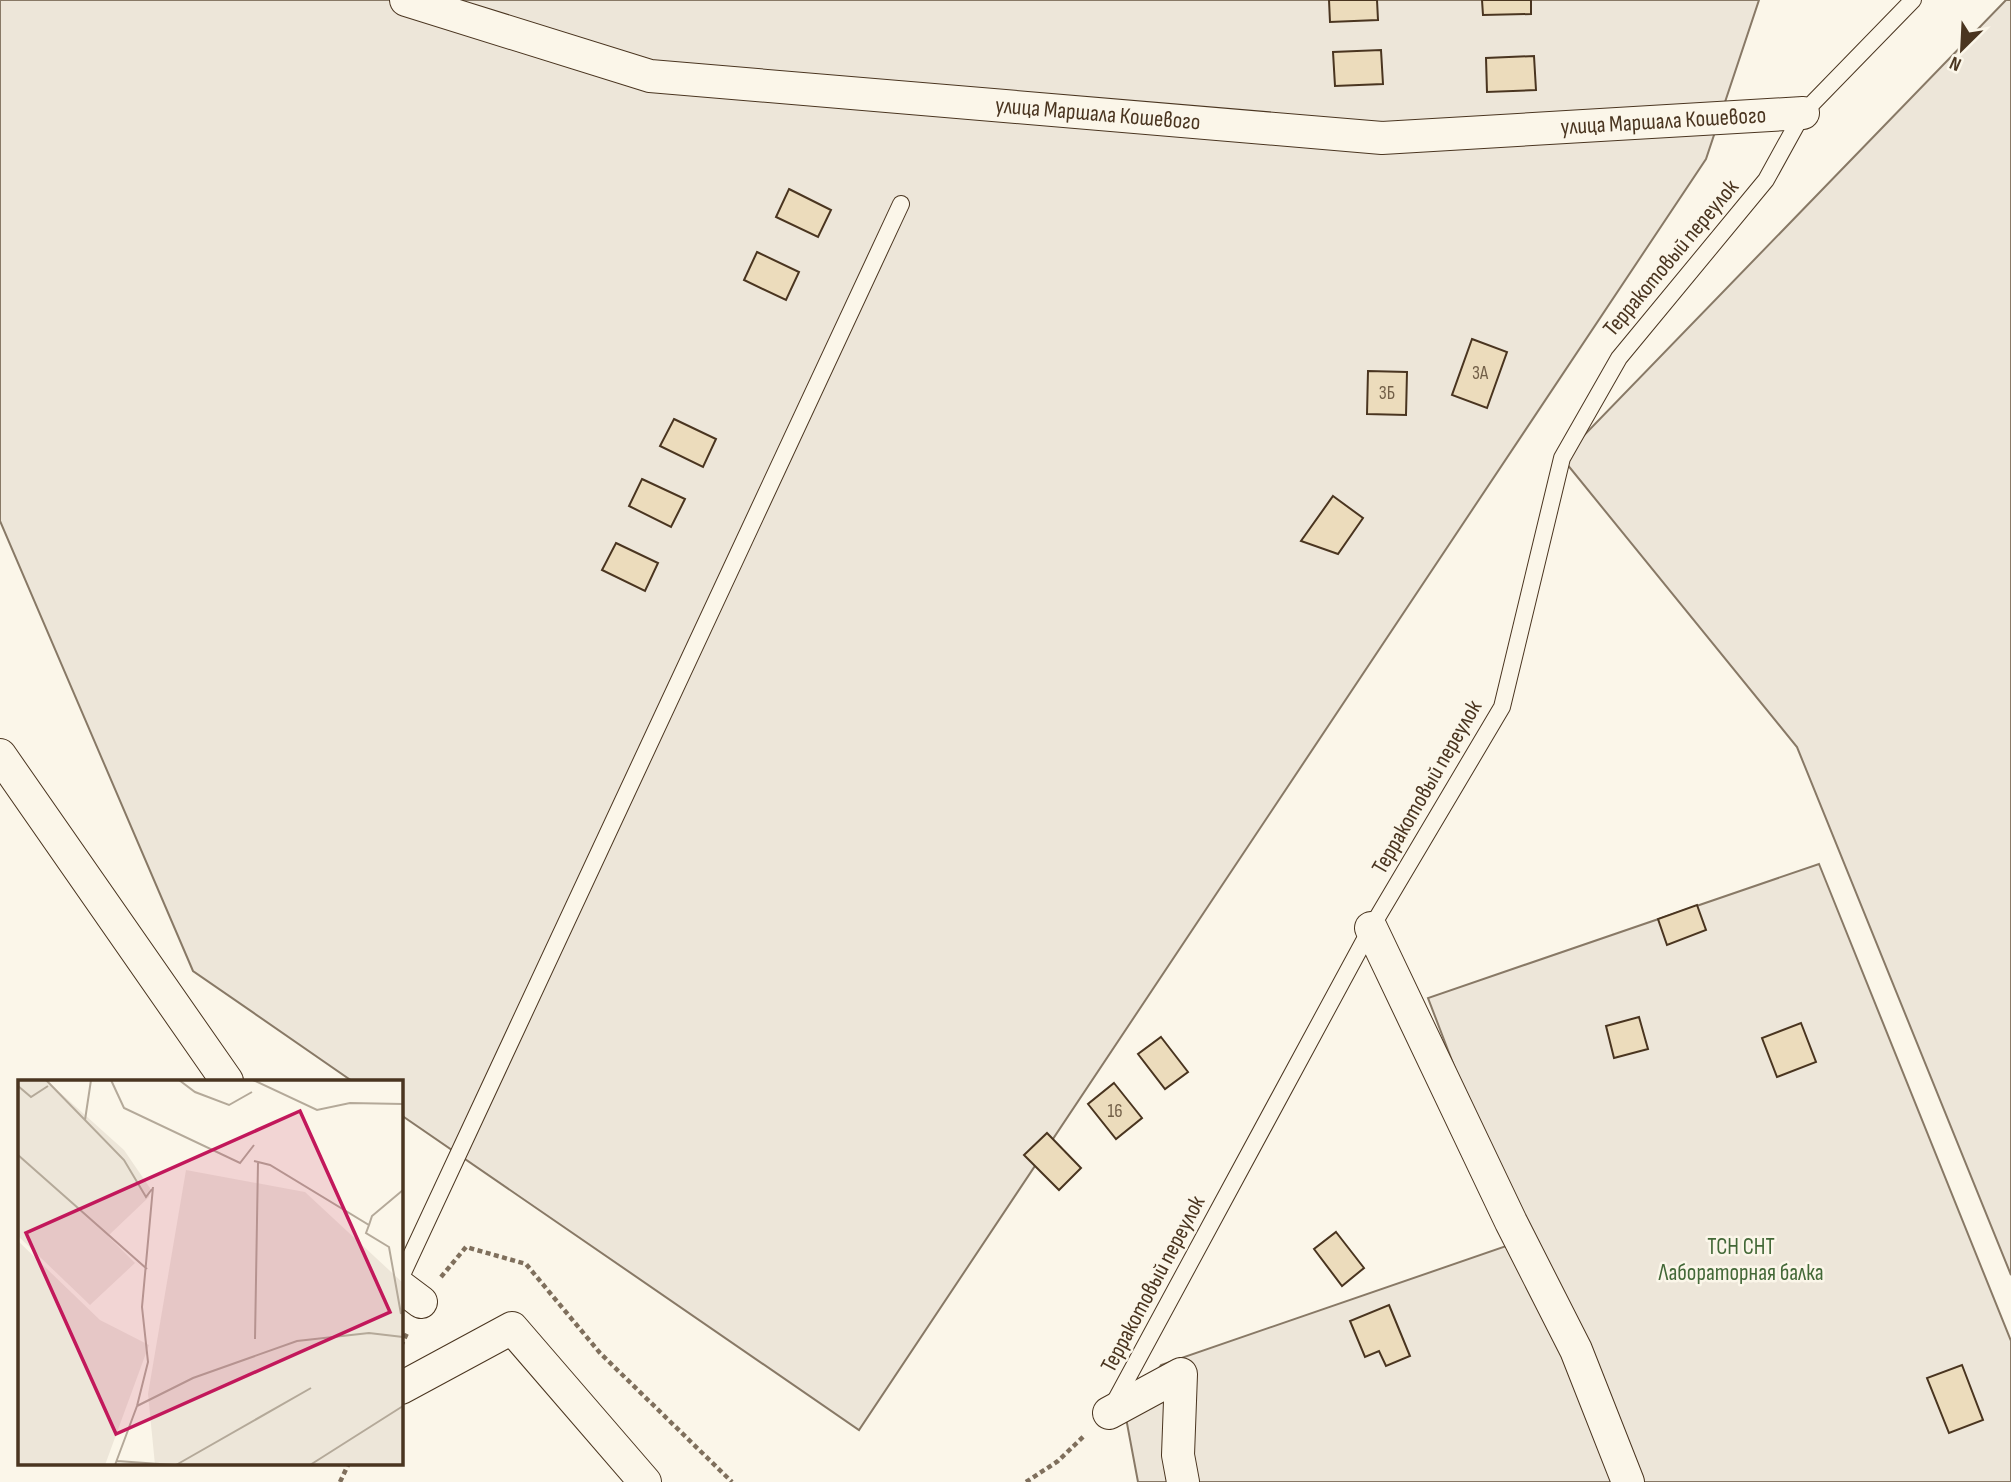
<svg xmlns="http://www.w3.org/2000/svg" width="2011" height="1482" font-family="'Sofia Sans Condensed',sans-serif">
  <style>
    .green { fill: #ede6d9; stroke: #887966; stroke-width: 2 }
    .building { fill: #ecdcbc; stroke: #4a3520; stroke-width: 2 }
    .lines { fill: none; stroke-linecap: round; stroke-linejoin: round }
    .service-casing { stroke: #4a3520; stroke-width: 18 }
    .minor-casing { stroke: #4a3520; stroke-width: 34 }
    .path { stroke: #7f6f5c; stroke-width: 4.5; stroke-dasharray: 5 3.5; stroke-linecap: butt }
    .service { stroke: #fbf6e9; stroke-width: 16 }
    .minor { stroke: #fbf6e9; stroke-width: 32 }
    .labels { text-anchor: middle; dominant-baseline: central; stroke-width: 5; stroke-linejoin: round; paint-order: stroke }
    .number-label { font-size: 19px; fill: #725f47 }
    .street-label { font-size: 23px; fill: #4a3520; stroke: #fbf6e9 }
    .park-label { font-size: 23px; fill: #436837; stroke: #fbf6e9 }
    .inset-road { fill: none; stroke: #b4a999; stroke-width: 2 }
    .view { fill: #c2185b; fill-opacity: 0.15; stroke: #c2185b; stroke-width: 3.5 }
    .inset-edge { fill: none; stroke: #4a3520; stroke-width: 3.5 }
  </style>
  <rect width="100%" height="100%" fill="#fbf6e9"/>
  <g class="green">
    <polygon points="0,0 1759,0 1706,159 859,1430 401,1115 401,1081 352,1081 193,971 0,521"/>
    <polygon points="2006,0 2011,0 2011,1275 1797,747 1562,458"/>
    <polygon points="1819,864 2011,1341 2011,1482 1138,1482 1126,1418 1161,1365 1521,1241 1428,998"/>
  </g>
  <g class="building">
    <polygon points="1329,0 1377,0 1378,20 1330,22"/>
    <polygon points="1482,0 1531,0 1531,14 1483,15"/>
    <polygon points="1381,50 1383,84 1335,86 1333,52"/>
    <polygon points="1534,56 1536,90 1487,92 1486,58"/>
    <polygon points="789,189 831,210 818,237 776,217"/>
    <polygon points="757,252 799,272 786,300 744,280"/>
    <polygon points="1472,339 1507,352 1487,408 1452,395"/>
    <polygon points="1368,371 1407,372 1406,415 1367,414"/>
    <polygon points="674,419 716,439 703,467 660,446"/>
    <polygon points="642,479 685,499 671,527 629,506"/>
    <polygon points="1333,496 1363,518 1338,554 1301,541"/>
    <polygon points="616,543 658,563 645,591 602,570"/>
    <polygon points="1697,905 1706,930 1667,945 1658,919"/>
    <polygon points="1639,1017 1648,1049 1614,1058 1606,1026"/>
    <polygon points="1801,1023 1816,1062 1777,1077 1762,1038"/>
    <polygon points="1161,1037 1188,1072 1165,1089 1138,1054"/>
    <polygon points="1114,1083 1142,1118 1116,1139 1088,1104"/>
    <polygon points="1047,1133 1081,1168 1059,1190 1024,1155"/>
    <polygon points="1336,1232 1364,1268 1342,1286 1314,1249"/>
    <polygon points="1389,1305 1410,1356 1386,1366 1379,1351 1365,1357 1350,1321"/>
    <polygon points="1962,1365 1983,1420 1949,1433 1927,1378"/>
  </g>
  <g class="lines">
    <defs>
      <g id="service">
        <polyline points="401,1277 901,204"/>
        <polyline points="1113,1405 1371,928 1502,707 1562,458 1619,358 1766,180 1803,113 1913,0"/>
      </g>
      <g id="minor">
        <path id="s1" d="M406,0L650,76L1382,138L1803,113"/>
        <polyline points="0,755 227,1081"/>
        <polyline points="1371,928 1511,1222 1576,1350 1628,1482"/>
        <polyline points="401,1287 421,1302"/>
        <polyline points="401,1388 512,1328 645,1482"/>
        <polyline points="1109,1413 1181,1374 1178,1455 1183,1482"/>
      </g>
    </defs>
    <use href="#service" class="service-casing"/>
    <use href="#minor" class="minor-casing"/>
    <g class="path">
      <polyline points="441,1277 466,1247 526,1264 600,1353 732,1482"/>
      <polyline points="401,1346 408,1331"/>
      <polyline points="340,1482 349,1463"/>
      <polyline points="1026,1482 1058,1461 1085,1435"/>
    </g>
    <use href="#service" class="service"/>
    <use href="#minor" class="minor"/>
  </g>
  <g class="labels">
    <g class="number-label">
      <text x="1480" y="373">3А</text>
      <text x="1387" y="393">3Б</text>
      <text x="1115" y="1111">16</text>
    </g>
    <g class="street-label">
      <text stroke="none"><textPath href="#s1" startOffset="705">улица Маршала Кошевого</textPath></text>
      <text stroke="none"><textPath href="#s1" startOffset="1272">улица Маршала Кошевого</textPath></text>
      <text transform="translate(1671 258) rotate(-50)">Терракотовый переулок</text>
      <text transform="translate(1427 787) rotate(-60)">Терракотовый переулок</text>
      <text transform="translate(1153 1284) rotate(-62)">Терракотовый переулок</text>
    </g>
    <g class="park-label">
      <text x="1741" y="1247">ТСН СНТ<tspan x="1741" dy="26">Лабораторная балка</tspan></text>
    </g>
  </g>
  <g transform="translate(18 1080)">
    <rect width="385" height="385" fill="#fbf6e9"/>
    <path d="M0,0H28L106,70L132,108L131,117L90,156L117,183L72,225L0,156ZM168,90L287,112L385,203V385H137L130,314ZM0,161L82,240L131,265L87,385H0Z" fill="#ede6d9"/>
    <path class="inset-road" d="M28,0L106,80L128,117L134,109M93,0L106,28L222,83L236,65M161,0L177,12L211,25L234,12M235,0L299,30L332,23L385,24M0,6L13,17L30,6M67,40L73,0M0,75L129,189M236,81L252,85L351,145L354,136L385,110M351,145L348,153L371,167L383,234M237,259L240,82M119,326L175,298L279,261L351,253L385,257M99,381L156,385M97,385L119,326L130,282L124,227L135,107M158,385L293,308M292,385L385,326"/>
    <path class="view" d="M282,31L372,232L98,354L8,153Z"/>
    <rect width="385" height="385" class="inset-edge"/>
  </g>
  <g transform="translate(1962 49) rotate(204)" stroke="#fbf6e9" stroke-width="5" paint-order="stroke">
  <path d="M0-5L12 26L0 18L-12 26Z" fill="#4a3520"/>
  <text y="-10" font-size="19" font-weight="bold" text-anchor="middle" fill="#4a3520">N</text>
  </g>
</svg>
